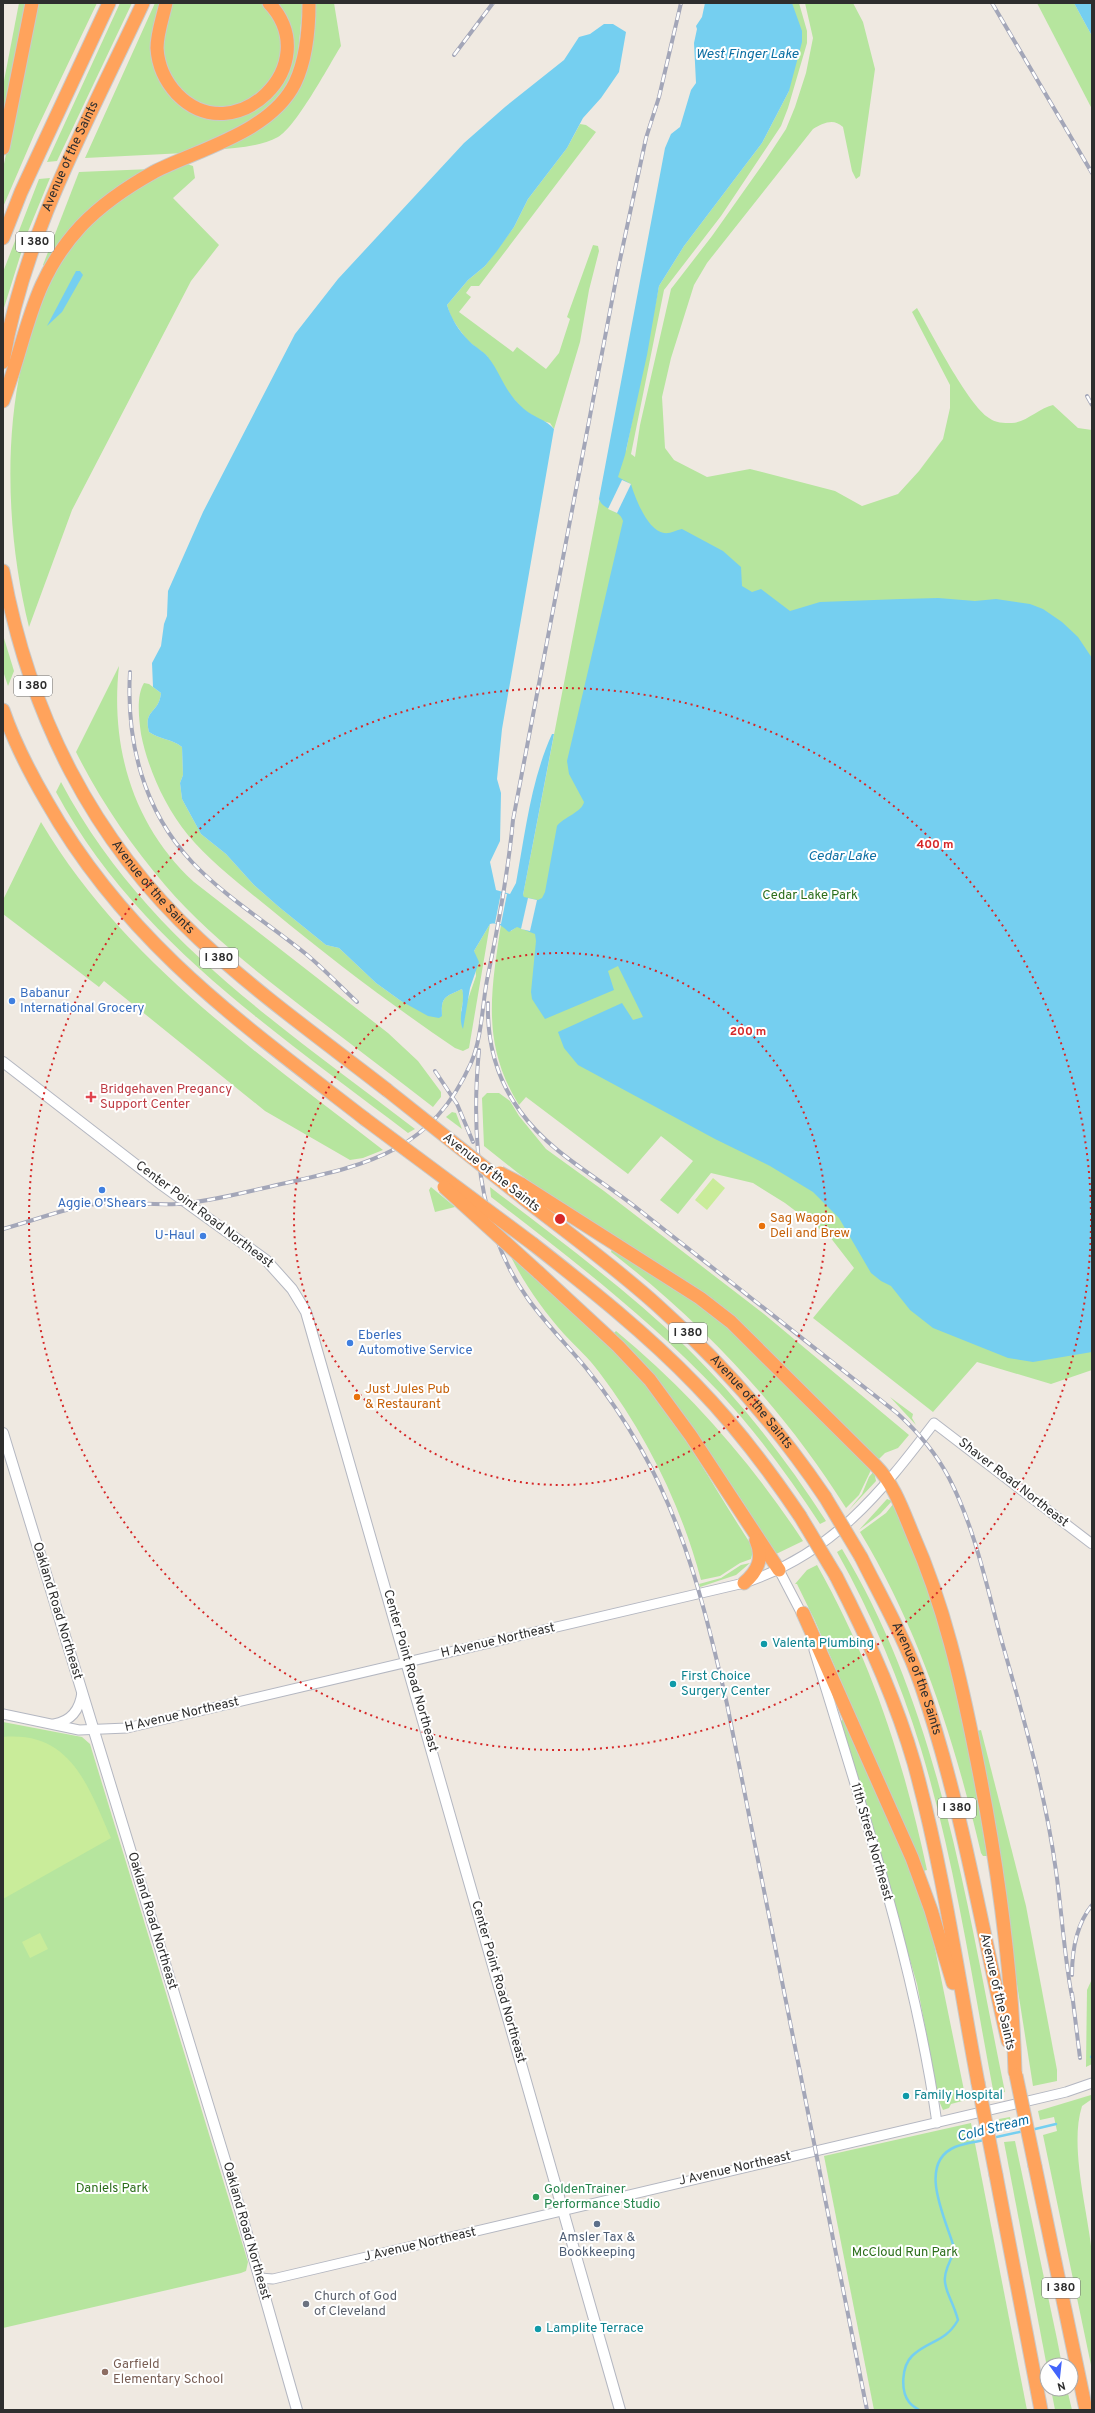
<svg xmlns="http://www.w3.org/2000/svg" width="1095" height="2413" font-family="Overpass,sans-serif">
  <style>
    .green { fill: #b6e59e }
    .pitch { fill: #c9ec9a }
    .water { fill: #75cff0 }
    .pier { fill: #efe9e1 }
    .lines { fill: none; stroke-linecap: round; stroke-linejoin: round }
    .stream { stroke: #75cff0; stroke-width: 2.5 }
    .tertiary-casing { stroke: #b4b7c1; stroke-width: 11 }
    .secondary-casing { stroke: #b4b7c1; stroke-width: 12 }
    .motorway-casing { stroke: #c9c9c9; stroke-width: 15 }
    .tertiary { stroke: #fff; stroke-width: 9 }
    .secondary { stroke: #fff; stroke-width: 10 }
    .motorway { stroke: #ffa35c; stroke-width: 13 }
    .rail-casing { stroke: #a3a6b8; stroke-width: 4 }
    .rail { stroke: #fff; stroke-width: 2.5; stroke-dasharray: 8; stroke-linecap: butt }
    .motorway-bridge-casing { stroke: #c9c9c9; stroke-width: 15; stroke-linecap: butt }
    .motorway-bridge { stroke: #ffa35c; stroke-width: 13 }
    .ring { fill: none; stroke: #d62828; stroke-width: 2; stroke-dasharray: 2 4 }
    .shop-dot { fill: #3f7fe0; stroke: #fff; stroke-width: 1.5 }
    .health-dot { fill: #e0444e; stroke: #fff; stroke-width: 1.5 }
    .food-dot { fill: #e8710a; stroke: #fff; stroke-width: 1.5 }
    .culture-dot { fill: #0f9aa8; stroke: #fff; stroke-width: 1.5 }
    .leisure-dot { fill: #2e9e5b; stroke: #fff; stroke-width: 1.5 }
    .service-dot { fill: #5c6f8a; stroke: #fff; stroke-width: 1.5 }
    .worship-dot { fill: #6b7280; stroke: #fff; stroke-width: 1.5 }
    .education-dot { fill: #8d6e63; stroke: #fff; stroke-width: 1.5 }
    .labels { text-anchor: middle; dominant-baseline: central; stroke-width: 4; stroke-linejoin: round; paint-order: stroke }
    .shield { fill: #fff; stroke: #6d6d6d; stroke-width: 1 }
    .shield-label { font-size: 12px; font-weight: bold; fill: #2e2e2e }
    .street-label { font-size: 13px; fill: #2e2e2e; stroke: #fff }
    .park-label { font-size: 13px; fill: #2c6e1b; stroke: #fff }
    .shop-label { font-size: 13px; fill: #366cbe; stroke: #fff; text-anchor: start }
    .health-label { font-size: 13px; fill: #be3a42; stroke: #fff; text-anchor: start }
    .food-label { font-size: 13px; fill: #c56008; stroke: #fff; text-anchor: start }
    .culture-label { font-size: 13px; fill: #0d838f; stroke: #fff; text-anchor: start }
    .leisure-label { font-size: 13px; fill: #27864d; stroke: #fff; text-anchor: start }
    .service-label { font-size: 13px; fill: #4e5e75; stroke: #fff }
    .worship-label { font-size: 13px; fill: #5b616d; stroke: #fff; text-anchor: start }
    .education-label { font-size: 13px; fill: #785e54; stroke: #fff; text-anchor: start }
    .water-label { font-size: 14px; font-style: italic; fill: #0d6fa3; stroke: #fff }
    .centre { fill: #d62828; stroke: #fff; stroke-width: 2 }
    .ring-label { font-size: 12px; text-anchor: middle; font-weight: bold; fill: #d62828; stroke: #fff; stroke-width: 4; stroke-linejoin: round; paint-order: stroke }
  </style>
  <rect width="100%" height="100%" fill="#efe9e1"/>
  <g class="green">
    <polygon points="19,3 25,3 3,123 3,86"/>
    <polygon points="36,3 97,3 34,135 3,207 3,169"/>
    <polygon points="120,3 132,3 57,161 47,162"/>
    <polygon points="155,3 163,3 155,36 175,97 234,115 287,71 275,3 303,3 297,64 291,82 270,107 237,129 185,153 85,158"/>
    <path d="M169,3H263C320,69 227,147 175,84C167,75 160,57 161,45C162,31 167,17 169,3Z"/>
    <path d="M314,3H334L341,46C328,67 296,127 278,137C259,147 235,148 214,150L283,108Z"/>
    <path d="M792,3H799L807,31V43L788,108L781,126L721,216L664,290L631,454L635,457L640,425L671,289L712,236L765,161L786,129L795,107L806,73L813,38L805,3H853L863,22L875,69L860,176L856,179L852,171L843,127C833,118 824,123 813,129L707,263L694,285L671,358L662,397L665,448L674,460L707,477L750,469L835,491L862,506L898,494L919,471L943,439L950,408V385L912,312L917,308C931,332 968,405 989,418C996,423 1003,423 1012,423C1027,422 1039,408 1053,405L1078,428L1092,430V1370L1051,1384L977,1362L933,1412L813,1318L854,1268L830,1237L785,1203L753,1183L711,1173L678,1214L660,1200L693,1161L661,1136L628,1174L526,1097L519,1105C481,1044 491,992 501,924L511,931L515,928L523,895L611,440L626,451L659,286L684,246L762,143L789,91Z"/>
    <polygon points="1037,3 1074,3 1092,36 1092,109"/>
    <polygon points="580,124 586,125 596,132 479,286 471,286 466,293 471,297 459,312 513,352 517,347 546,369 559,353 570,319 567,317 593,245 598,246 599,251 589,290 580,342 554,429 550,423 539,420 524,410 509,394 487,356 468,341 459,329 451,317 447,305 468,280 485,266 514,227 528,199 567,148"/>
    <path d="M187,164L193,166L195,178L173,198L219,245L191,281L72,510L29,627C1,514 0,369 58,265C63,256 70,248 77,241C82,234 87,226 94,220C121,195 153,179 187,164Z"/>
    <polygon points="151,169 45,266 43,265 79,172"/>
    <polygon points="50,178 27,234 3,311 3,272 39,179"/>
    <polygon points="3,635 14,671 8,686 3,671"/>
    <path d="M119,666C110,747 133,826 194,882L388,1033L418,1061L441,1092V1097L433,1107C392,1075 351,1044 310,1013C260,974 207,934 165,885C131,845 100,800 76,752Z"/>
    <path d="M144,683L149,684L161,693C159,714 143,709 149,732C159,739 172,739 182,747L183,775L180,783L182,799L201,834L226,854L254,885L279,907L326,945L339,948L376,983L401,1001L442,1016C441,996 445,997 462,989L464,996L461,1012L466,1005L476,976L474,951L490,924L469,1048L463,1051L455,1048C393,1006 332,960 274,912C246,889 210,862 188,835C165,807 148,769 141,734C139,719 136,696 144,683Z"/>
    <path d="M61,782C143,937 280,1025 415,1129L408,1133C279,1034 135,940 56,792Z"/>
    <path d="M41,822C124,962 257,1052 383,1150L363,1158L350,1160L265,1111L104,981L99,987L3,914V900Z"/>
    <polygon points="487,1093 499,1093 510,1101 519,1116 546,1149 604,1191 764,1314 909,1435 898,1448 885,1453 879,1459 874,1458 759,1342 518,1173 484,1146 482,1098"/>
    <polygon points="452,1112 456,1113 462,1129 446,1117"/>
    <polygon points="431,1187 455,1207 435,1212 429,1190"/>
    <path d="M490,1187C556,1238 625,1288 685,1346C739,1399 785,1457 826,1521L820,1524C790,1478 757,1433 719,1392C650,1319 570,1258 491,1197Z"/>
    <path d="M612,1249L698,1304L729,1328L871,1470L859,1495L846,1508C784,1409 703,1323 611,1252Z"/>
    <path d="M511,1257C561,1300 613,1343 654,1396C690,1442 718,1494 750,1543L753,1551L751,1559L740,1563L720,1576L701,1580C681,1505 646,1434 599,1372C589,1358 576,1347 564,1334C543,1310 525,1285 511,1257Z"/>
    <path d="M616,1331C689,1391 751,1462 803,1541L774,1555C732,1474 670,1404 614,1333Z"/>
    <polygon points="890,1397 913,1414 912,1418 916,1425"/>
    <polygon points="874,1471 876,1481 848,1511 862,1494 869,1477"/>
    <polygon points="887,1499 892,1501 880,1514 859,1530"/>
    <path d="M894,1503L933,1597L965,1725L987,1856H983L981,1853C955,1742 920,1631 860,1532L886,1513Z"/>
    <path d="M842,1549C941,1714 967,1908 1005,2092L994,2095C972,1980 955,1861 921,1749C900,1681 872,1614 837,1552Z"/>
    <polygon points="750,1563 736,1575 700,1587 699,1584 721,1578 741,1565"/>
    <path d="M817,1565C873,1665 903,1759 927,1870L923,1871L815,1621L797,1584H795L807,1570Z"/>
    <polygon points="843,1719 906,1860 931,1929 966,2100 951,2104 949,2108 943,2110 939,2101 917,1984 840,1722"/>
    <polygon points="3,1722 82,1737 90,1744 248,2262 246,2271 241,2273 3,2328"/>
    <polygon points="981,1730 1026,1906 1057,2070 1057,2081 1033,2086 977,1731"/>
    <polygon points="1092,1979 1092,2064 1086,2067 1087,1990"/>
    <path d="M1091,2095L1092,2099L1082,2106C1069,2147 1088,2211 1092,2254C1095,2292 1092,2332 1092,2370L1043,2135L1057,2131L1054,2117L1040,2120L1038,2111Z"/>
    <polygon points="1010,2117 1012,2128 1001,2131 999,2119"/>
    <polygon points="971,2123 1027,2410 874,2410 824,2156"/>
    <polygon points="1015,2141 1057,2339 1062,2365 1047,2367 1004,2142"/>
    <polygon points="1051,2389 1067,2389 1072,2410 1055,2410"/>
  </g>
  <g class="pitch">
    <polygon points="713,1178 725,1188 707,1210 695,1200"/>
    <path d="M3,1737C71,1731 88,1786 111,1838L3,1899Z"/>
    <polygon points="40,1933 48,1949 30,1958 22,1942"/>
  </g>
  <g class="water">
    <path d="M705,3H792L802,31V42L789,91L762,143L684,246L659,286L647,355L625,455L618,477L631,484C635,498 648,531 664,533C670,534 676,530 682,529L723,551L741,567L742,586L752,592L761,589L790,611L820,602L901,599L938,598L975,601L996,599L1030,604L1043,609L1062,622L1078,637L1092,658V1352L1033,1362L1008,1358L933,1328L910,1310L891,1286L881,1281L871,1273L839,1218L813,1192L770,1166L715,1139L578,1065L564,1048L558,1032L622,1003L633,1020L643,1017L618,966L608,971L614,990L545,1019L532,999L531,992L536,941L535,934L517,927L509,932C502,927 500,922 490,924L474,951L479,962L470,988L463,1029C457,1016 466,1002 462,989C445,997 441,996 442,1016L439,1018L428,1016L401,1001L376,983L339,948L326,945L279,907L254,885L226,854L201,834L182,799L180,783L183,775L182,747C172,739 159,739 149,732C143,709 159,714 161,693L153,687L152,663L161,646L164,624L167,616L168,591L203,512L295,334L338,279L464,143L505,107L564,60L579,37L590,34L604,24H613L626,32L619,72L601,98L583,118L567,148L528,199L514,227L497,251L485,266L468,280L447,305C451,318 459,331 469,341C475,347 483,351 488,357C502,375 504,392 524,409C533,417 547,420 554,429L502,729L497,779L501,793L500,841L490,862L496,890L510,894L516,883C525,834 531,780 552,734H554L523,895L524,897L538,900L542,898L545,892L557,826C564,817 582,812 584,802L569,774L567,761L623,521C620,509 603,511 599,499L665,148L671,134L680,127L691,90L696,83L694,43L697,29L696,26L702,17Z"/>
    <polygon points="1074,3 1092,3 1092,36"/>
    <polygon points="76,271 80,271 83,275 62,312 47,326"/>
  </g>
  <g class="pier">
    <polygon points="622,480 631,484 617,513 608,509"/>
    <polygon points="501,893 507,894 501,924 495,923"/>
    <polygon points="528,898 537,900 530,931 521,929"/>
  </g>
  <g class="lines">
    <g class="stream">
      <polyline points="1091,2057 1092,2056"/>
      <polyline points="1031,2130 1056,2124"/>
      <polyline points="992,2138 1024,2131"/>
      <path d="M919,2410C916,2408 911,2405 909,2402C900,2390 902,2366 912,2356C928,2340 945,2343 958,2320C949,2287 935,2287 955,2251C948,2223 915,2164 955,2147C964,2143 975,2142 985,2140"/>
    </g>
    <defs>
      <g id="tertiary">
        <polyline points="779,1570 804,1618"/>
        <path d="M814,1650C861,1805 914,1961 937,2123"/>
        <path d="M3,1714L79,1730L127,1728L744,1583C832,1554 880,1494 934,1423L1092,1544"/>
        <path d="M54,1724C72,1721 80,1709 82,1692"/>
        <polyline points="260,2278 273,2279 1066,2092 1092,2083"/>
      </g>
      <g id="secondary">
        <polyline points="3,1062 162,1185 266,1260 292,1289 306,1312 620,2410"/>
        <polyline points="3,1433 239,2206 297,2410"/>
      </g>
      <g id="motorway">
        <path d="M166,3C163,17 157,33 157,48C158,66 165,81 177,94C234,153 327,65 269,3"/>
        <polyline points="3,148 32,3"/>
        <polyline points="3,238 21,192 109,3"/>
        <path id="s1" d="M3,362C24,234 89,119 143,3"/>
        <path d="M3,401C28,335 30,281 81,226C102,204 127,187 154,172C199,149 271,132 295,83C306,60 309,29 309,3"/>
        <path id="s2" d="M3,571C29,713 92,840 199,939C258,994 324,1041 387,1090"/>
        <path d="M3,710C14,742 30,773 47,802C127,943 240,1022 365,1119"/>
        <path d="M521,1184L700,1298L731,1322L876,1466C894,1484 903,1511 913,1535C944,1605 961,1680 976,1756C997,1860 1012,1966 1015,2072"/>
        <path id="s3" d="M523,1198C568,1233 615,1267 658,1306C722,1363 777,1426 825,1497"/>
        <path d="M533,1244C589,1288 646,1333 696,1385C735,1425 769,1470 800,1516"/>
        <polyline points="538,1272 618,1346 650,1380 691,1436 779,1570"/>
        <path id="s4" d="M861,1557C882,1599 906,1641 921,1685C961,1801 980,1922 1008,2041"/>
        <path d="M836,1576C867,1636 895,1697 914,1763C943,1868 958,1976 978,2083"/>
        <path d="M744,1583C758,1571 764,1558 756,1540"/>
        <polyline points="803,1613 912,1858 931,1910 953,1983"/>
        <polyline points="1035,2166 1086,2410"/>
        <polyline points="996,2175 1041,2410"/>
      </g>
    </defs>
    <use href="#tertiary" class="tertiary-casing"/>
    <use href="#secondary" class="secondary-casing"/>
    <use href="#motorway" class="motorway-casing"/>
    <use href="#tertiary" class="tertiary"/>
    <use href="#secondary" class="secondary"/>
    <use href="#motorway" class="motorway"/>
    <defs>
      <g id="rail">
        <polyline points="992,3 1092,173"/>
        <polyline points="454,55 493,3"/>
        <polyline points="1087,396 1092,405"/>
        <path d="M130,672C126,741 143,810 192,862C225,897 269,924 306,954C324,969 340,986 357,1002"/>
        <path d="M488,1003C487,1042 497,1080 520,1111C551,1154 598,1177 638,1209C725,1277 811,1345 897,1413C918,1432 936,1453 949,1478C974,1526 986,1583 1000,1635C1022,1713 1045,1790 1056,1871C1062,1913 1064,1955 1072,1997"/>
        <path d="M479,1050C471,1134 477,1228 528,1299C546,1324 567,1345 586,1368C607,1394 625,1421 641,1449C686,1528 707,1616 727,1704L867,2410"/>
        <polyline points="435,1071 457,1104 473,1142"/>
        <path d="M3,1229C36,1220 70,1206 104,1203C132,1201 160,1207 188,1203C221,1199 254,1190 286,1183C371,1164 432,1150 471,1063C482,1037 482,1007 487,980C498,927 508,874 513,820L618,269L646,138L659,97L681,3"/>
        <path d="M1072,1975C1072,1950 1076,1925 1092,1905"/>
        <polyline points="1072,1993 1080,2058"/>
      </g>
    </defs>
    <use href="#rail" class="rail-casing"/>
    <use href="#rail" class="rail"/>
    <defs>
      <g id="motorway-bridge">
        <polyline points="387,1090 523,1198"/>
        <polyline points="365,1119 533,1244"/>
        <polyline points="500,1173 521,1184"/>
        <polyline points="444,1187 538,1272"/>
        <polyline points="825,1497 861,1557"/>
        <polyline points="800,1516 836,1576"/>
        <polyline points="1016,2075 1035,2166"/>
        <polyline points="978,2083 996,2175"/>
      </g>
    </defs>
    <use href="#motorway-bridge" class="motorway-bridge-casing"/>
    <use href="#motorway-bridge" class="motorway-bridge"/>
  </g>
  <g class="ring">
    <circle cx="560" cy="1219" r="266"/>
    <circle cx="560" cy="1219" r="531"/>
  </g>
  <g class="shop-dot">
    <circle cx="12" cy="1001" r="4"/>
    <circle cx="102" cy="1190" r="4"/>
    <circle cx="203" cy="1236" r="4"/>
    <circle cx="350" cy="1343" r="4"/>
  </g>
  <path class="health-dot" d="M89 1091h4v4h4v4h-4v4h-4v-4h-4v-4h4z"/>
  <g class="food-dot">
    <circle cx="762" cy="1226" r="4"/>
    <circle cx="357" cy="1397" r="4"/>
  </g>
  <g class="culture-dot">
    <circle cx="764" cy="1644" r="4"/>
    <circle cx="673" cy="1684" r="4"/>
    <circle cx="906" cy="2096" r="4"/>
    <circle cx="538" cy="2329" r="4"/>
  </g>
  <circle class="leisure-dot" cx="536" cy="2197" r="4"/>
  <circle class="service-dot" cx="597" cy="2224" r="4"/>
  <circle class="worship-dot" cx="306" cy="2304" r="4"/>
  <circle class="education-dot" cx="105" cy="2372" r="4"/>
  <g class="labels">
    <g class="shield">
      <rect x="16" y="232" width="38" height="20" rx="3"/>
      <rect x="14" y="676" width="38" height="20" rx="3"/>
      <rect x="200" y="948" width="38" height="20" rx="3"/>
      <rect x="669" y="1323" width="38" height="20" rx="3"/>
      <rect x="938" y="1798" width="38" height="20" rx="3"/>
      <rect x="1042" y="2278" width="38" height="20" rx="3"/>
    </g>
    <g class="shield-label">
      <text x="35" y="242">I 380</text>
      <text x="33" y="686">I 380</text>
      <text x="219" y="958">I 380</text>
      <text x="688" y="1333">I 380</text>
      <text x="957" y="1808">I 380</text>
      <text x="1061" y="2288">I 380</text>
    </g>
    <g class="street-label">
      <text stroke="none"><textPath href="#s1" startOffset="217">Avenue of the Saints</textPath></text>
      <text stroke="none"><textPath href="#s2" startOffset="355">Avenue of the Saints</textPath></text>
      <text transform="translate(491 1173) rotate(38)">Avenue of the Saints</text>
      <text transform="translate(204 1215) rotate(37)">Center Point Road Northeast</text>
      <text stroke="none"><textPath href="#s3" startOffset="307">Avenue of the Saints</textPath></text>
      <text transform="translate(1013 1483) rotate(38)">Shaver Road Northeast</text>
      <text transform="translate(57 1611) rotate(73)">Oakland Road Northeast</text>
      <text transform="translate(498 1641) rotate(-13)">H Avenue Northeast</text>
      <text transform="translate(410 1671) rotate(74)">Center Point Road Northeast</text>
      <text stroke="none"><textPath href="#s4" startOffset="134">Avenue of the Saints</textPath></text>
      <text transform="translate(182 1715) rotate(-13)">H Avenue Northeast</text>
      <text transform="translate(871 1842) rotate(74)">11th Street Northeast</text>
      <text transform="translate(152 1921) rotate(73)">Oakland Road Northeast</text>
      <text transform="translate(498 1982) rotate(74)">Center Point Road Northeast</text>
      <text transform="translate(997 1992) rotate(77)">Avenue of the Saints</text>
      <text transform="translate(735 2169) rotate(-13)">J Avenue Northeast</text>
      <text transform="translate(246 2231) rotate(74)">Oakland Road Northeast</text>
      <text transform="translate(420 2245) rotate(-13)">J Avenue Northeast</text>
    </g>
    <g class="park-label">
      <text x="810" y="896">Cedar Lake Park</text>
      <text x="112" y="2189">Daniels Park</text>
      <text x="905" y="2253">McCloud Run Park</text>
    </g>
    <g class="shop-label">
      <text x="20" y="994">Babanur<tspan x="20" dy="15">International Grocery</tspan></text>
      <text x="102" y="1204" text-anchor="middle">Aggie O'Shears</text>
      <text x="195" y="1236" text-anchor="end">U-Haul</text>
      <text x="358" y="1336">Eberles<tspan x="358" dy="15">Automotive Service</tspan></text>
    </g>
    <g class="health-label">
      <text x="100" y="1090">Bridgehaven Pregancy<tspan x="100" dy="15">Support Center</tspan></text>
    </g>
    <g class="food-label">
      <text x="770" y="1219">Sag Wagon<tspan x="770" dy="15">Deli and Brew</tspan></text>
      <text x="365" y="1390">Just Jules Pub<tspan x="365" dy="15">&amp; Restaurant</tspan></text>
    </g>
    <g class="culture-label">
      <text x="772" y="1644">Valenta Plumbing</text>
      <text x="681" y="1677">First Choice<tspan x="681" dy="15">Surgery Center</tspan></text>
      <text x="914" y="2096">Family Hospital</text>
      <text x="546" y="2329">Lamplite Terrace</text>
    </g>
    <g class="leisure-label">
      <text x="544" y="2190">GoldenTrainer<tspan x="544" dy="15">Performance Studio</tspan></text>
    </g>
    <g class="service-label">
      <text x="597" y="2238">Amsler Tax &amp;<tspan x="597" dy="15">Bookkeeping</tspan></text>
    </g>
    <g class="worship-label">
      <text x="314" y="2297">Church of God<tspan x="314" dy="15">of Cleveland</tspan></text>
    </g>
    <g class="education-label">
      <text x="113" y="2365">Garfield<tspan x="113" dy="15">Elementary School</tspan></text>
    </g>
    <g class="water-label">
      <text x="747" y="54">West Finger Lake</text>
      <text x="842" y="856">Cedar Lake</text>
      <text transform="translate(993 2129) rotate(-14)">Cold Stream</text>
    </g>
  </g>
  <circle cx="560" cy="1219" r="6" class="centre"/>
  <g class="ring-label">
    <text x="935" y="848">400 m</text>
    <text x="748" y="1035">200 m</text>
  </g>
  <rect width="1095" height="2413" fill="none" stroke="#2e2e2e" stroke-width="8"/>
  <g transform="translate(1059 2377) rotate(165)"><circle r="19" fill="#ffffff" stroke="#ababab"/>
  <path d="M0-3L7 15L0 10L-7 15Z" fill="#4264fb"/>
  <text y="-6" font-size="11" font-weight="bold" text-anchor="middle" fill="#2e2e2e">N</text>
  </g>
</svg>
